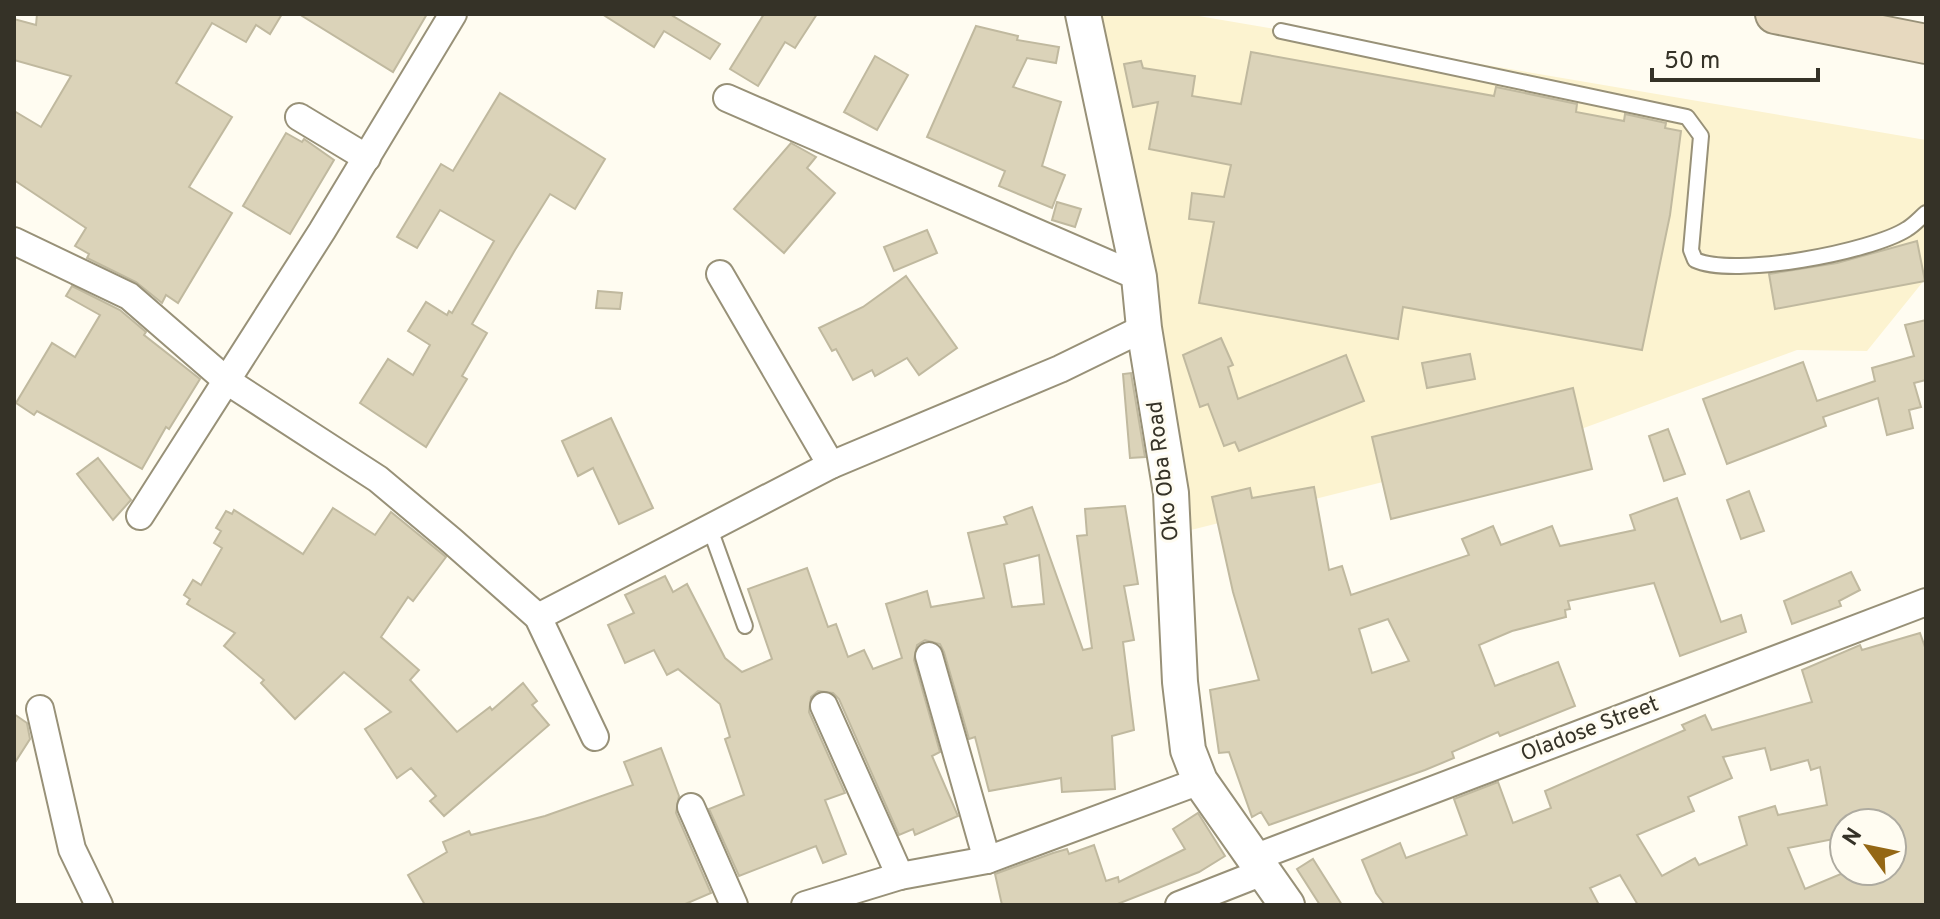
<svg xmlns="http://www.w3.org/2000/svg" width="1940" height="919" font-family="Overpass,sans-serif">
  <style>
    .built { fill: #fcf3d0 }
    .building { fill: #dbd3b9; stroke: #c0b99f; stroke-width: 2; fill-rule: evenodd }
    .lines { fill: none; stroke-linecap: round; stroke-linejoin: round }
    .service-casing { stroke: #989178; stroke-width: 18 }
    .minor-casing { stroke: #989178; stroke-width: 30 }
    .tertiary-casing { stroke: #989178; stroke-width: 38 }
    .secondary-casing { stroke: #989178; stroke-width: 42 }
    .service { stroke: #fff; stroke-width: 14 }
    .minor { stroke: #fff; stroke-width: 26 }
    .tertiary { stroke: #fff; stroke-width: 34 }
    .secondary { stroke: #e7d9bf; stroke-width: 38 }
    .labels { text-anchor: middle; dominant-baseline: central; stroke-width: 6; stroke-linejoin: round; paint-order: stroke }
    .street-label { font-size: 22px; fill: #353227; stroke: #fffcf1 }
  </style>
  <rect width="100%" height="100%" fill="#fffcf1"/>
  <polygon class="built" points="1074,14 1187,14 1926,140 1926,278 1867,351 1797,350 1551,440 1183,532"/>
  <g class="building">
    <polygon points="37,14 282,14 270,34 256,25 246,42 212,23 176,83 232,117 189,187 232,213 178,303 166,295 162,303 136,282 87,258 89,254 75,246 86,228 14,180 14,111 41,127 71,76 14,60 14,19 36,25"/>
    <polygon points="299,14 427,14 393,72"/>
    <polygon points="602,14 675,14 673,16 720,44 710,59 664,31 654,47"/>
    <polygon points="764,14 817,14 795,48 785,42 758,86 730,69"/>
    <polygon points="976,26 1018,36 1017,40 1059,47 1056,63 1027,58 1013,87 1061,102 1042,166 1065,175 1052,208 999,186 1005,171 927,137"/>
    <polygon points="1251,52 1494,96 1496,87 1577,104 1576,112 1624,121 1625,114 1666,123 1665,128 1681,131 1670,215 1642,350 1403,307 1398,339 1199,303 1214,222 1189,219 1192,193 1224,197 1231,165 1149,149 1158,102 1133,107 1124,64 1141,61 1143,68 1195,76 1192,96 1241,104"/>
    <polygon points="875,56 908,75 877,130 844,112"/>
    <polygon points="500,93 605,159 575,209 550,194 515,250 472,324 487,333 462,376 467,379 426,447 360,403 388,359 413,375 430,345 408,331 426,302 447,315 449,311 452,313 494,241 440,210 417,248 397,237 441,164 453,171"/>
    <polygon points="286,133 302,142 304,139 334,160 290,234 243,206"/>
    <polygon points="791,143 816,157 807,168 835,193 784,253 734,209"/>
    <polygon points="1057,202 1081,209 1075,227 1052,220"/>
    <polygon points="927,230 937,253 894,271 884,247"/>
    <polygon points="1917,241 1925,281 1775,309 1769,274 1837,263"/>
    <polygon points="906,276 957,348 919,375 907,358 875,376 872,370 853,380 836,349 832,351 819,328 863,307"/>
    <polygon points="72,286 120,310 146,332 144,335 200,379 169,429 166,427 142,469 37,411 34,415 16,403 52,343 75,357 100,315 66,296"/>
    <polygon points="598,291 622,293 620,309 596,308"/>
    <polygon points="1926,320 1926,380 1914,383 1921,407 1909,410 1913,428 1887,435 1878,398 1823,417 1826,426 1727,464 1703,399 1803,362 1817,401 1875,381 1872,368 1914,356 1905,325"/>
    <polygon points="1221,338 1233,365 1228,367 1238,399 1346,355 1364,401 1239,451 1235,442 1224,446 1208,404 1200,407 1183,355"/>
    <polygon points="1470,354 1475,379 1427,388 1422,363"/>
    <polygon points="1131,373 1145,457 1130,458 1123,374"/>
    <polygon points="1573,388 1592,469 1391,519 1372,437"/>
    <polygon points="611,418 653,508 619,524 593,468 578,476 562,441"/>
    <polygon points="1668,429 1685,474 1664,481 1649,436"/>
    <polygon points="98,458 131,500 113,520 77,474"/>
    <path d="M1314,487L1329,570L1342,566L1351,595L1469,555L1462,539L1493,526L1501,545L1552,526L1560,546L1635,530L1630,515L1677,498L1721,622L1741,615L1746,632L1680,656L1654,583L1568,601L1570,609L1565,610L1566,617L1512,631L1479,645L1495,686L1558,662L1575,706L1500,736L1498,732L1452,752L1454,758L1425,770L1269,825L1261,812L1252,817L1229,752L1219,753L1210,690L1259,680L1233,592L1212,497L1250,488L1252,498ZM1388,619L1409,661L1372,673L1359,629Z"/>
    <polygon points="1749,491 1764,531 1741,539 1727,500"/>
    <path d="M1125,506L1138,584L1124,586L1134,640L1123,642L1134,730L1112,736L1115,789L1062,792L1061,778L989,791L975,737L969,739L944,652L940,644L925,640L917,645L914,660L940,752L932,756L958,816L915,835L913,829L899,835L839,699L833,693L818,691L811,697L809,712L845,793L825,800L846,854L823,863L816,846L739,876L709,809L744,795L725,739L730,737L720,704L678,669L667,675L654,650L625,663L608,625L634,613L625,595L665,576L673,592L687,584L725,658L742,672L772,659L748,589L807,568L828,627L836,624L848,657L864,650L873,669L902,658L886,604L927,591L931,607L984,598L968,533L1007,524L1004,517L1032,507L1083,650L1092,648L1077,536L1087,535L1085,509ZM1039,555L1044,604L1012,607L1004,564Z"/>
    <polygon points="333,508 375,535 391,512 446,557 413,601 408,597 381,637 419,670 410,680 457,732 490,707 492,710 523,683 537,701 532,705 549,725 444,816 430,801 436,796 411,768 397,778 365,729 391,712 344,672 295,719 261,683 264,680 224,646 235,633 187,604 190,599 184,595 193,580 201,585 222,548 214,543 221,531 216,528 226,511 232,514 234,510 303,554"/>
    <polygon points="1851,572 1860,590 1839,601 1841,606 1792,624 1784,601"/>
    <path d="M1920,633L1926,650V905H1638L1620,875L1590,888L1599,905H1385L1376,893L1362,860L1400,843L1406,858L1467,835L1454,799L1498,782L1513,823L1551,808L1545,791L1685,730L1682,725L1705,715L1712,730L1812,702L1802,670L1860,645L1862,650ZM1765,748L1771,770L1808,760L1811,770L1820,767L1827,805L1778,815L1775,806L1739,817L1747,845L1699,865L1695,858L1662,876L1637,835L1694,811L1688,797L1732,778L1723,757ZM1844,823H1892V871H1848L1805,889L1788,848L1844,837Z"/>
    <polygon points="14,714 27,723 30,739 14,764"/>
    <polygon points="661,748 679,796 676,813 711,893 683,905 425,905 408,875 447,852 443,842 469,831 471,835 545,816 633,785 624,762"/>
    <polygon points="1198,813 1225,856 1199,872 1115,905 1002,905 995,874 1053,853 1067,849 1069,854 1094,845 1106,881 1118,877 1119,882 1185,849 1173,829"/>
    <polygon points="1313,859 1342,905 1320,905 1297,869"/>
  </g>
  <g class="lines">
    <defs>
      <g id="service">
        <path d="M1281,31L1687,117L1701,136L1691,250L1695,260C1734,278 1871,252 1907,229C1914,225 1920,218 1926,213"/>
        <polyline points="709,526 745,626"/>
      </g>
      <g id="minor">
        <polyline points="727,98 1139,277"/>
        <polyline points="299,117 367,158"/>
        <polyline points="14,241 129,296 227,381 378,479 452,541 538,617 595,737"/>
        <polyline points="720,274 831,465"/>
        <polyline points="140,516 322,231 453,14"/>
        <polyline points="538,617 831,465 1060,369 1144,328"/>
        <polyline points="929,656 987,860"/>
        <polyline points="824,706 900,876"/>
        <polyline points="40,709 72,849 99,905"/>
        <polyline points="691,807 734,905"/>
        <polyline points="1254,858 1926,602"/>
        <polyline points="805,905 900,876 987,860 1200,781"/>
        <polyline points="1179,905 1263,872"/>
      </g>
      <polyline id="tertiary" points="1083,14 1139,277 1144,328 1171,493 1180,682 1188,750 1200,781 1287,905"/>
      <polyline id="secondary" points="1775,14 1926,44"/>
    </defs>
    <use href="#service" class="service-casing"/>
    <use href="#minor" class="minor-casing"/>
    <use href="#tertiary" class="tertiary-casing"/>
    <use href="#secondary" class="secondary-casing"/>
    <use href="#service" class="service"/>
    <use href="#minor" class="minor"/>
    <use href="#tertiary" class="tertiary"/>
    <use href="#secondary" class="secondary"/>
  </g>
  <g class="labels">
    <g class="street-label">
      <text transform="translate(1164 471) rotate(-97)">Oko Oba Road</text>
      <text transform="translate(1590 730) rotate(-21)">Oladose Street</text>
    </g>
  </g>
  <rect width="1940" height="919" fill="none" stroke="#353227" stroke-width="32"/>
  <g transform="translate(1868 847) rotate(303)"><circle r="38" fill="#fffcf1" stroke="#aeaba0" stroke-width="2"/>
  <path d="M0-6L14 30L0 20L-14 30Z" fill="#946714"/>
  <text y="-12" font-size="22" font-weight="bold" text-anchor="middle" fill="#353227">N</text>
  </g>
  <path d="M1652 68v12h166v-12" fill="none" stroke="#353227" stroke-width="4"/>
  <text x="1664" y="68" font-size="24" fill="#353227" stroke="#fffcf1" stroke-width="6" paint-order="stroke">50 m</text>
</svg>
